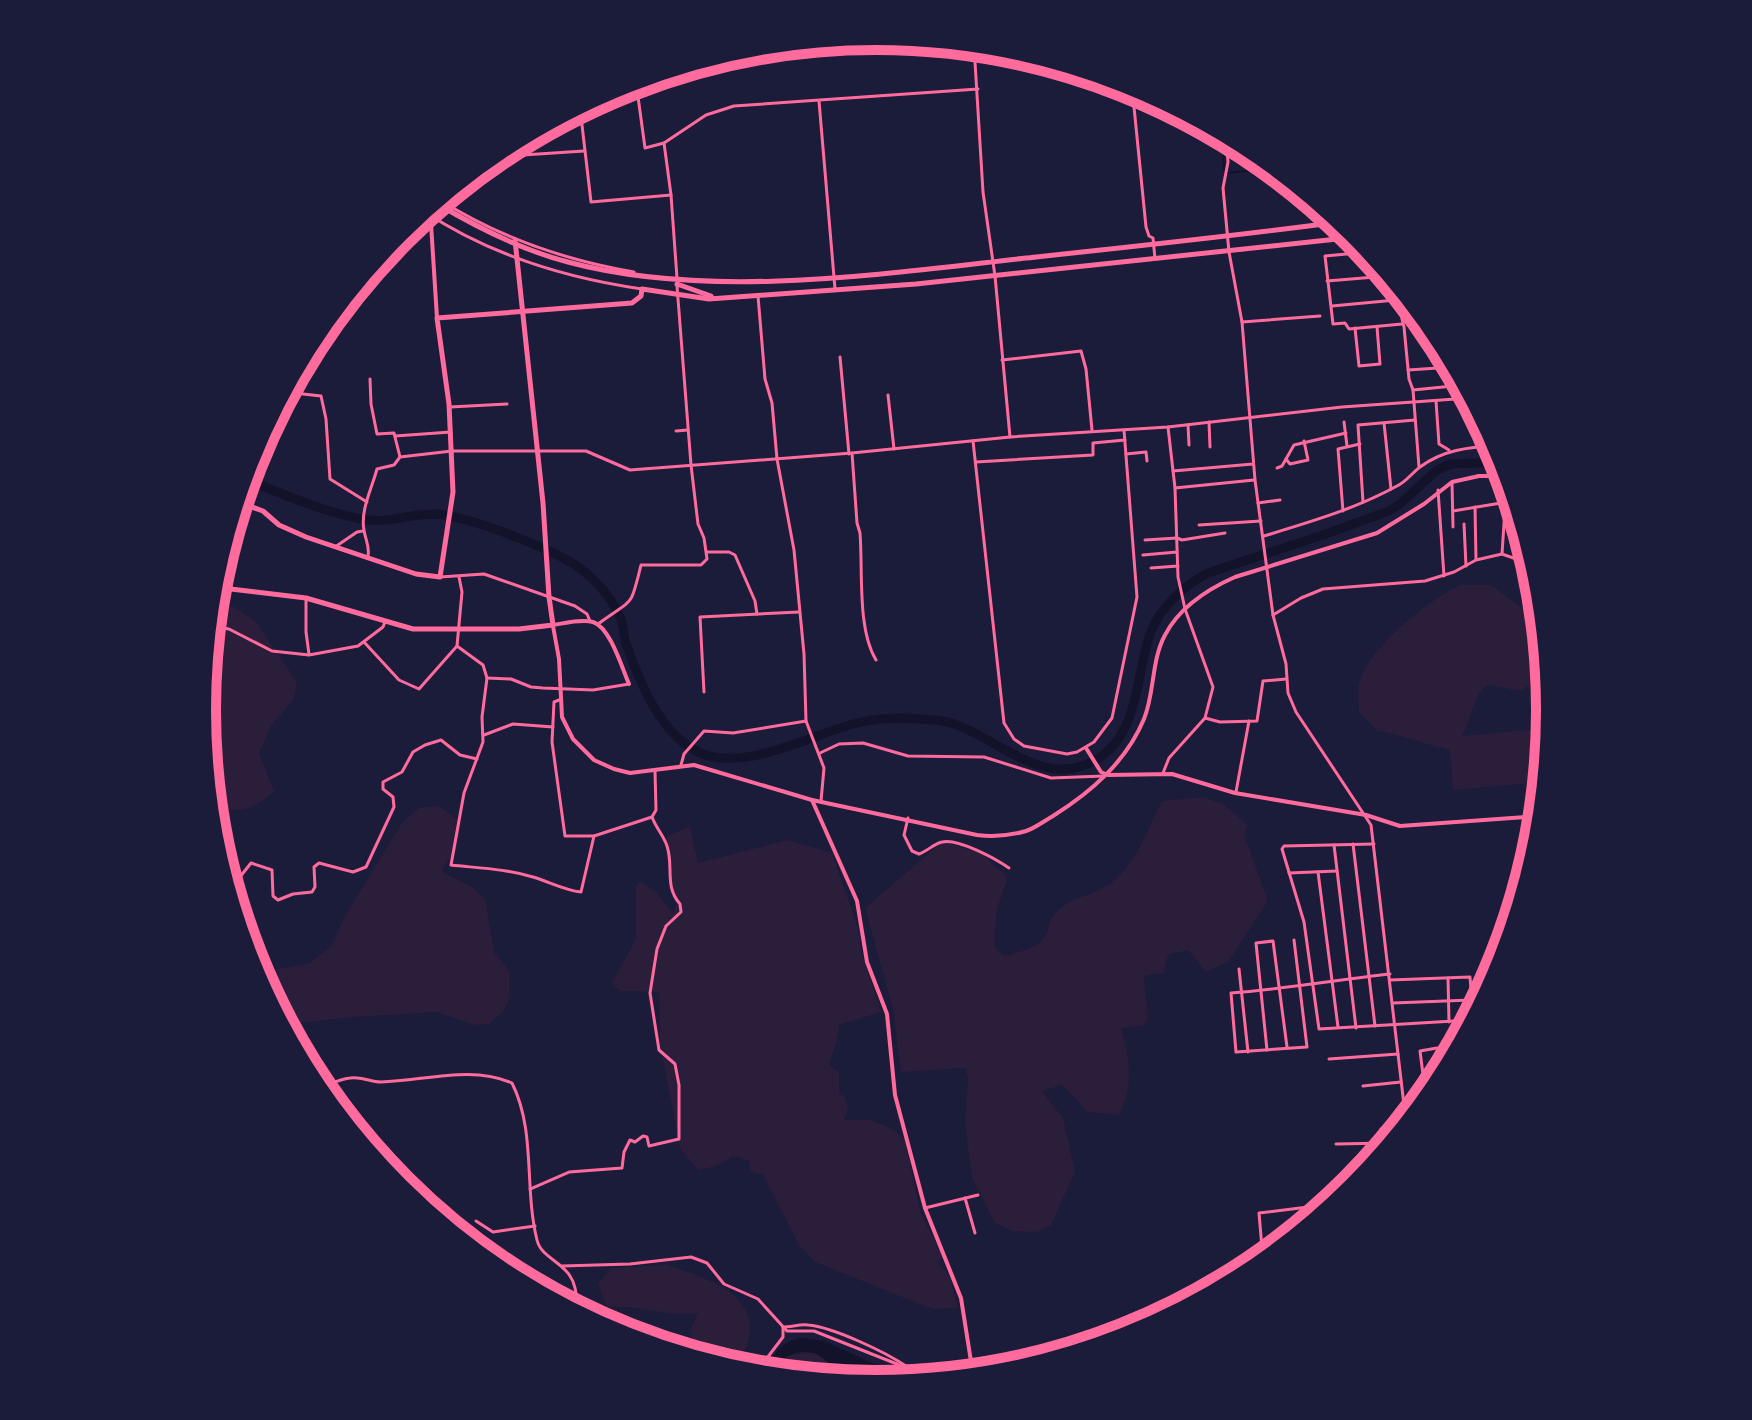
<svg xmlns="http://www.w3.org/2000/svg" width="1752" height="1420" font-family="Quicksand,sans-serif">
  <style>
    .green { fill: #2a1e3b }
    .water { fill: #12122b }
    .lines { fill: none; stroke-linecap: round; stroke-linejoin: round }
    .stream { stroke: #12122b; stroke-width: 2 }
    .river { stroke: #12122b; stroke-width: 9 }
    .minor { stroke: #ff6b9d; stroke-width: 3 }
    .tertiary { stroke: #ff6b9d; stroke-width: 4 }
    .secondary { stroke: #ff6b9d; stroke-width: 4 }
    .primary { stroke: #ff6b9d; stroke-width: 5 }
    .motorway { stroke: #ff6b9d; stroke-width: 5 }
    .rim { fill: none; stroke: #ff6b9d; stroke-width: 10 }
  </style>
  <rect width="100%" height="100%" fill="#1b1b3a"/>
  <g class="green">
    <path d="M1461,585H1491L1525,610L1542,630L1548,692H1537L1528,686L1521,691L1488,685C1471,697 1473,718 1462,736L1548,728L1543,782L1453,790L1450,750C1424,745 1403,734 1377,731L1359,712C1359,702 1357,689 1360,680C1371,646 1429,599 1461,585Z"/>
    <path d="M212,606L235,607L255,621L297,682L294,699L271,726L259,753L274,791C258,807 241,815 218,807L212,812L202,710Z"/>
    <path d="M1203,797L1223,804L1248,825L1244,834L1268,901L1228,962L1206,972L1188,950L1168,955L1164,973L1144,976L1148,1020L1144,1025L1121,1028C1129,1058 1135,1086 1119,1115L1088,1112L1062,1085L1042,1091L1063,1118L1075,1172L1051,1225L1037,1232L1013,1231L995,1223L972,1178L965,1123L968,1077L965,1068L901,1072L893,1009L865,908L942,842C956,844 967,851 981,851L994,866L1003,872L1007,880L997,909L994,947L1004,956C1018,952 1039,949 1046,934C1050,926 1049,919 1056,912C1073,897 1080,899 1099,890C1133,875 1146,832 1162,801Z"/>
    <polygon points="439,806 462,823 457,849 441,871 472,887 485,899 494,952 509,971 509,999 504,1011 489,1024 475,1025 437,1012 352,1017 284,1025 256,973 310,963 332,945 345,916 402,823 419,808"/>
    <path d="M690,826L698,863L787,840L832,853L858,928L861,952L881,1012L839,1025C839,1040 833,1050 829,1065L839,1072V1094L845,1096L848,1109L844,1120H871L892,1129L905,1140L920,1212L943,1256L937,1262L949,1275L958,1308L932,1309L815,1262L799,1245L763,1175L749,1171L750,1161L733,1156L717,1166L698,1170L680,1148L660,1043L659,992L620,991L612,983L636,939V886L640,881L655,891L673,913L677,902L672,889L667,836Z"/>
    <path d="M667,1265C709,1279 765,1295 746,1349L734,1356L694,1343L690,1330L698,1313C667,1317 638,1305 607,1307L598,1284L611,1268Z"/>
    <path d="M816,1353L842,1372L864,1383L773,1374C779,1354 797,1353 816,1353Z"/>
  </g>
  <path class="water" d="M801,1338L824,1341L896,1374L899,1380C874,1390 850,1378 829,1363C824,1360 819,1354 813,1353C797,1349 777,1357 773,1374L768,1373C769,1355 783,1341 801,1338Z"/>
  <g class="lines">
    <g class="stream">
      <polyline points="673,71 713,62 890,52 952,43"/>
      <polyline points="1222,134 1224,171 1227,173 1273,168"/>
    </g>
    <path class="river" d="M245,479C283,494 321,511 361,519C387,524 409,514 434,514C466,515 550,548 577,566C595,579 611,597 620,617C624,624 623,633 625,641C639,680 660,737 703,754C747,771 813,734 857,723C873,719 889,718 905,718C919,719 935,719 948,722C992,734 1036,784 1085,765C1140,744 1134,680 1150,634C1159,609 1184,585 1208,573L1323,535L1389,511L1400,504L1437,470L1451,464L1502,462"/>
    <g class="minor">
      <polyline points="892,38 893,46"/>
      <polyline points="974,46 983,192 995,276 1010,437"/>
      <polyline points="700,62 713,59 887,49 933,42"/>
      <polyline points="636,82 645,148 664,143 706,115 734,106 978,89"/>
      <polyline points="1132,87 1146,227 1149,236 1153,238 1155,259"/>
      <polyline points="819,101 835,289"/>
      <polyline points="580,108 591,202 671,195"/>
      <polyline points="1226,136 1228,162 1223,188 1229,252 1242,322 1255,480 1273,615 1286,664 1288,693 1296,712 1371,825 1406,1122"/>
      <polyline points="664,143 671,195 677,278"/>
      <polyline points="492,157 584,151"/>
      <path d="M440,200C500,238 564,260 634,272"/>
      <path d="M425,212C490,255 566,278 642,289"/>
      <polyline points="1368,252 1325,256 1333,324 1345,323 1349,329 1402,324"/>
      <polyline points="1327,281 1387,276"/>
      <polyline points="1393,283 1404,327 1409,379 1413,390 1419,467"/>
      <polyline points="758,296 765,379 772,403 777,459 794,550 804,654 806,721 824,768 821,801"/>
      <polyline points="1332,306 1396,300"/>
      <polyline points="1242,322 1320,316"/>
      <polyline points="1355,328 1359,366 1380,364 1377,327"/>
      <polyline points="840,357 849,454"/>
      <polyline points="1002,360 1081,351 1086,369 1092,430"/>
      <polyline points="1408,370 1453,367"/>
      <polyline points="370,379 371,404 377,434 394,433 400,457"/>
      <polyline points="1413,390 1463,385"/>
      <polyline points="285,392 321,396 326,419 330,479 367,502"/>
      <polyline points="888,395 894,449"/>
      <polyline points="1436,401 1439,444 1449,450"/>
      <polyline points="450,407 507,404"/>
      <polyline points="1209,422 1210,447"/>
      <polyline points="1344,422 1347,446"/>
      <polyline points="1384,423 1391,489"/>
      <polyline points="1188,425 1189,445"/>
      <polyline points="676,431 688,430"/>
      <polyline points="395,436 451,432"/>
      <polyline points="973,441 1004,723 1014,739 1024,746 1067,754 1077,752 1094,742 1112,718 1137,597 1124,430"/>
      <path d="M852,453L857,523L860,533C863,570 857,629 876,660"/>
      <polyline points="1126,454 1146,452 1147,461"/>
      <polyline points="1286,459 1290,464 1308,460 1304,441"/>
      <polyline points="976,462 1093,455 1093,443 1125,440"/>
      <polyline points="1277,468 1282,466 1294,445 1346,433"/>
      <polyline points="1173,471 1253,464"/>
      <polyline points="1452,482 1453,527"/>
      <polyline points="1175,488 1254,480"/>
      <polyline points="1438,490 1444,576"/>
      <polyline points="1363,502 1358,425 1415,420"/>
      <polyline points="1258,503 1280,500"/>
      <polyline points="1475,507 1476,559"/>
      <polyline points="1343,511 1338,449 1360,444"/>
      <polyline points="1453,511 1501,503 1514,504"/>
      <polyline points="1464,524 1466,566"/>
      <polyline points="1199,525 1261,521"/>
      <path d="M1264,536C1310,522 1355,509 1397,486C1406,482 1412,473 1420,467C1443,450 1468,447 1496,446"/>
      <polyline points="1145,540 1177,538 1182,540 1225,533"/>
      <polyline points="335,547 357,532 363,531"/>
      <polyline points="707,552 729,552 735,555 755,601 757,614"/>
      <polyline points="1502,554 1507,478"/>
      <polyline points="1143,555 1177,552"/>
      <path d="M368,556C370,546 365,539 364,530C360,511 372,488 377,469L394,465L400,457L452,451H586L630,470L852,453L1010,437L1168,427L1342,407L1470,398"/>
      <polyline points="1151,568 1178,566"/>
      <polyline points="440,577 484,574 575,606 587,614 590,621"/>
      <polyline points="306,598 306,632 309,654"/>
      <polyline points="1273,615 1301,598 1323,589 1425,581 1454,572 1476,560 1502,554 1533,565"/>
      <path d="M598,624C634,597 630,610 641,565H701L707,559L704,538L698,524L691,465L677,286"/>
      <polyline points="210,626 229,629 272,651 309,655 358,646 383,627 385,622"/>
      <polyline points="364,642 399,680 419,689 457,646 462,592 459,577"/>
      <path d="M457,646L483,665L487,678L482,717L483,742L464,793L451,865C478,868 507,869 533,877C550,882 564,890 581,892L594,836"/>
      <polyline points="487,678 511,679 531,687 543,688 593,690 629,684"/>
      <polyline points="704,692 700,617 799,612"/>
      <polyline points="559,700 554,702 552,742 565,836 594,836 652,817"/>
      <polyline points="1205,718 1220,722 1257,721 1263,681 1286,679"/>
      <polyline points="484,735 513,724 553,727"/>
      <polyline points="820,753 839,744 863,743 908,756 984,757 1051,778 1104,776"/>
      <polyline points="681,765 684,754 704,731 733,733 806,721"/>
      <polyline points="1163,773 1169,758 1205,718 1213,687 1185,609 1178,577 1175,488 1168,427"/>
      <polyline points="1236,792 1249,721"/>
      <path d="M908,818L904,835L912,851L919,854C928,851 933,844 942,842C958,838 996,859 1009,868"/>
      <polyline points="1353,844 1375,1026"/>
      <polyline points="1374,844 1284,846 1282,849 1304,922 1319,1029 1471,1020"/>
      <polyline points="1334,845 1356,1028"/>
      <polyline points="1318,872 1338,1027"/>
      <polyline points="1289,873 1337,871"/>
      <polyline points="235,908 232,887 251,863 272,870 273,896 278,900 293,894 312,892 315,887 314,867 319,863 353,872 366,867 394,807 393,797 383,789 383,782 402,772 413,752 425,745 441,740 460,755 477,759"/>
      <path d="M1294,940L1307,1047L1236,1052L1231,993C1284,989 1337,980 1390,974"/>
      <polyline points="1239,969 1248,1052"/>
      <polyline points="1448,978 1449,1022"/>
      <polyline points="1390,980 1470,977 1473,1016"/>
      <polyline points="1393,1003 1471,1000"/>
      <polyline points="1267,1050 1256,943 1273,941 1287,1047"/>
      <polyline points="1329,1059 1398,1054"/>
      <polyline points="1363,1086 1401,1082"/>
      <path d="M320,1088C330,1084 340,1079 350,1078C361,1076 370,1082 381,1082C424,1081 471,1065 512,1083C536,1131 524,1188 537,1240C541,1257 561,1261 570,1276C577,1286 576,1299 578,1311"/>
      <polyline points="1426,1098 1420,1051 1437,1048 1441,1050 1443,1072"/>
      <polyline points="1381,1129 1401,1127"/>
      <polyline points="1336,1144 1388,1143"/>
      <path d="M530,1189L569,1172L622,1168L624,1152L630,1140L635,1142L643,1136L647,1137L649,1146L679,1139V1085L675,1064L659,1050L650,993L657,949L666,926L681,912L680,904C664,886 674,867 667,846C664,836 656,828 652,817L656,810L655,771"/>
      <polyline points="965,1198 975,1233"/>
      <polyline points="925,1208 978,1195"/>
      <polyline points="476,1221 493,1232 535,1226"/>
      <polyline points="1263,1260 1259,1213 1332,1204"/>
      <polyline points="562,1266 630,1264 691,1257 707,1263 724,1284 758,1299 787,1331 814,1331 912,1370"/>
      <polyline points="591,1318 609,1324 627,1335"/>
      <path d="M783,1327C791,1327 800,1324 808,1325C833,1327 885,1352 906,1366"/>
      <polyline points="737,1369 764,1362 783,1337 783,1327"/>
      <polyline points="913,1370 932,1378"/>
    </g>
    <g class="tertiary">
      <polyline points="430,208 437,318"/>
      <path d="M553,625C566,623 581,619 593,622C610,627 622,668 629,684"/>
      <polyline points="1086,748 1101,772 1108,775 1172,774 1235,793 1366,815 1400,826 1540,816"/>
      <path d="M812,800L977,835C994,837 1009,836 1026,831C1035,828 1044,821 1053,816C1091,792 1126,762 1144,719C1155,692 1151,661 1165,635C1179,608 1208,589 1235,577L1377,533L1424,504L1452,482L1479,476H1506"/>
    </g>
    <polyline class="secondary" points="553,626 559,659 562,717 573,739 594,760 614,769 630,773 694,765 812,800 857,901 867,962 887,1014 895,1095 925,1208 961,1298 973,1374"/>
    <g class="primary">
      <polyline points="677,284 711,296"/>
      <polyline points="238,502 263,511 279,525 306,537 416,574 440,577 453,492 449,404 437,318 632,303 641,296 642,289 709,299 916,284 1356,237"/>
      <polyline points="214,587 306,598 413,629 519,629 553,625 549,597 543,503 515,240"/>
    </g>
    <path class="motorway" d="M436,203C478,228 521,250 568,262C709,300 882,274 1026,258C1130,247 1235,236 1339,222"/>
  </g>
  <path d="M0 0H1752V1420H0ZM216 710a660 660 0 1 1 1320 0a660 660 0 1 1-1320 0Z" fill="#1b1b3a" fill-rule="evenodd"/>
  <path class="rim" d="M216 710a660 660 0 1 1 1320 0a660 660 0 1 1-1320 0Z"/>
</svg>
